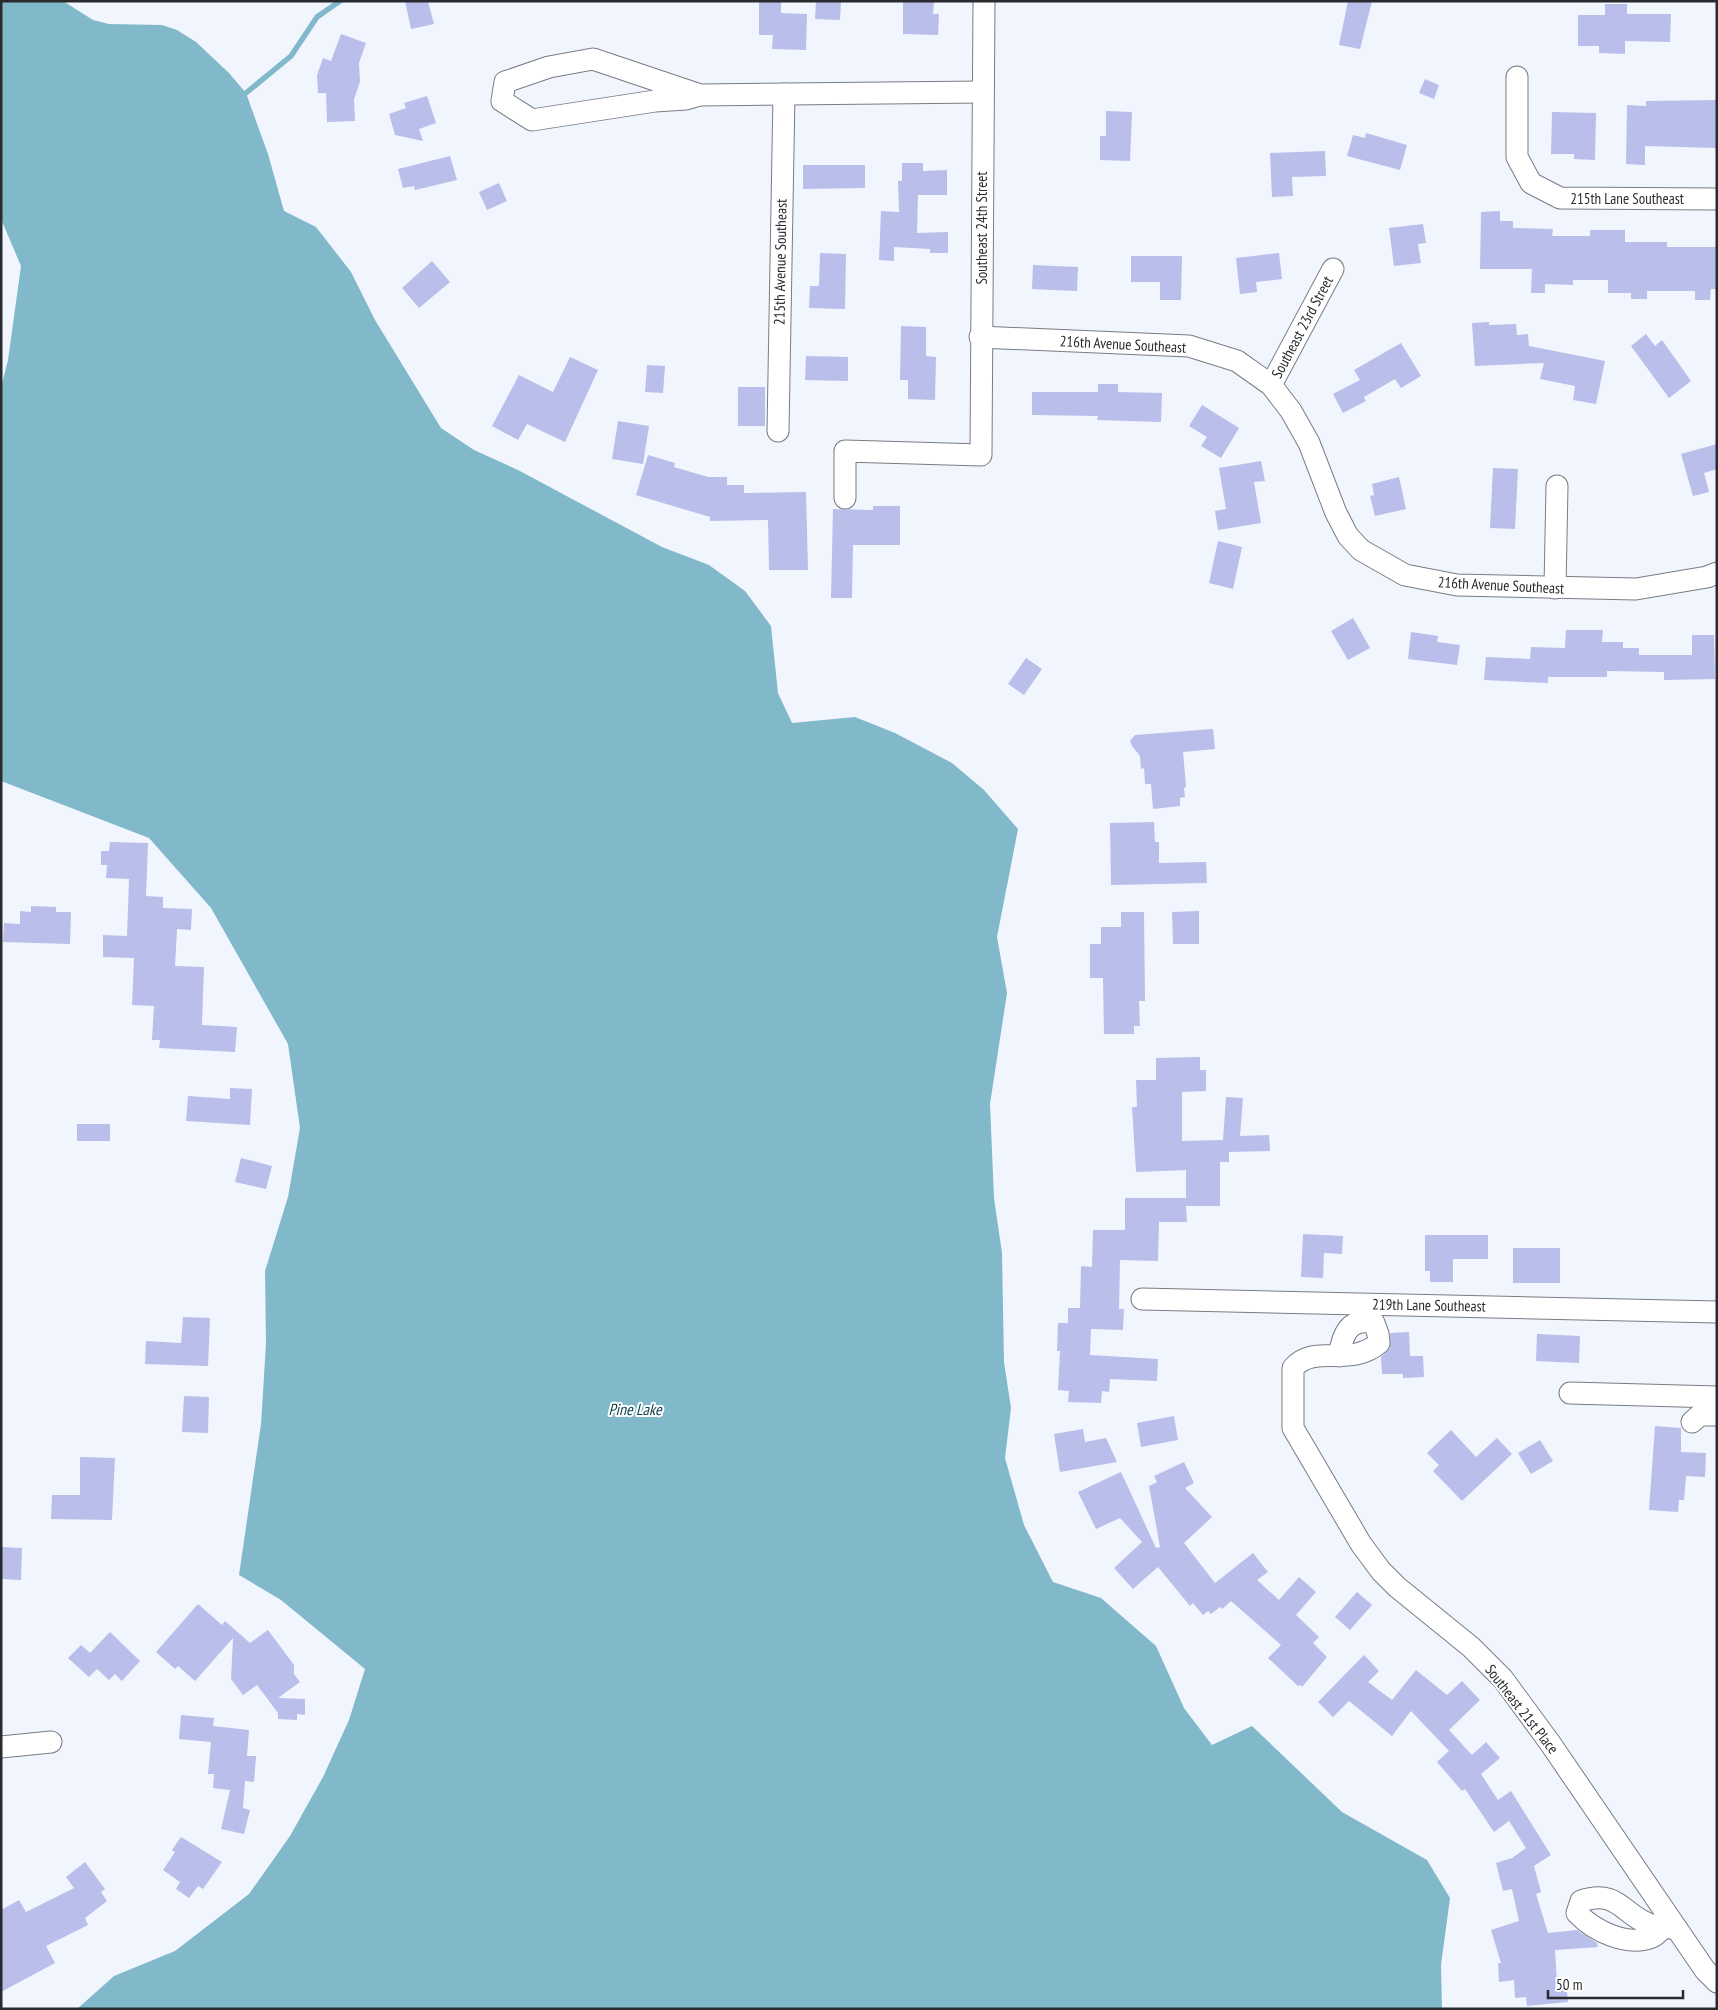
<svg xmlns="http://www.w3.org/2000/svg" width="1718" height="2010" font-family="'PT Sans Narrow',sans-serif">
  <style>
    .water { fill: #81b9ca }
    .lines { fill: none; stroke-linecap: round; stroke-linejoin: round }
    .stream { stroke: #81b9ca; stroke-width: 5.5 }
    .building { fill: #b9beeb }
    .minor-casing { stroke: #787c84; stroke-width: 23 }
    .minor { stroke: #fff; stroke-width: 21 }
    .labels { text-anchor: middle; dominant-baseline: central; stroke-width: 4; stroke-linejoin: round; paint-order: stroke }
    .street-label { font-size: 15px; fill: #292b2e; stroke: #fff }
    .water-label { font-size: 16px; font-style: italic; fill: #104350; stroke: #fff }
  </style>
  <rect width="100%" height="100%" fill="#f1f6fe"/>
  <polygon class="water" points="1,1 63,1 93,20 109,24 162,25 177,30 196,42 229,73 246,93 268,154 284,211 316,227 351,272 375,320 441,428 474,450 518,470 662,547 709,565 745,591 771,626 778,693 792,723 855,717 895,733 952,763 984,790 1018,829 997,937 1007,993 990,1104 994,1198 1002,1253 1004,1362 1011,1408 1005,1458 1024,1525 1053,1582 1101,1598 1156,1646 1184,1708 1212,1745 1252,1726 1342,1812 1427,1860 1450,1898 1441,1965 1442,2009 77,2009 114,1976 175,1951 249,1894 290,1836 323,1777 349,1720 365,1669 281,1600 239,1575 261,1424 266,1344 265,1271 288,1197 300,1128 288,1044 211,908 149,838 1,781 1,388 8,360 21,266 1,219"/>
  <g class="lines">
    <polyline class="stream" points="246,93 291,56 317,17 340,1"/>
  </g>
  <g class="building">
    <polygon points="405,1 428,1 434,24 411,29"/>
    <polygon points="759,1 781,1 781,13 807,14 806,50 772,49 773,35 759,35"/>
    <polygon points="816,1 841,1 840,20 815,19"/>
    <polygon points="903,1 934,1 933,14 939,14 938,35 903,34"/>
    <polygon points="1348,1 1372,1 1360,49 1339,45"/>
    <polygon points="1605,4 1627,4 1627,14 1671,14 1670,42 1625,41 1625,54 1599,53 1599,46 1578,46 1578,15 1605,15"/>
    <polygon points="341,34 366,43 359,63 360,82 354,99 355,121 327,122 326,93 318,93 317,75 323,58 331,61"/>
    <polygon points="1425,79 1439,85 1434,99 1419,93"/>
    <polygon points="427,96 436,123 419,129 423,141 395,135 389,114 406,108 404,103"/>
    <polygon points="1717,100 1717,148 1645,146 1645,165 1626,164 1627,105 1646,106 1646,101"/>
    <polygon points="1106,111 1132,112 1130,161 1100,160 1100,136 1106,136"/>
    <polygon points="1552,112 1596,113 1595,160 1574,159 1574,154 1551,154"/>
    <polygon points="1366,133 1407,145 1400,170 1347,156 1353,135 1365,138"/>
    <polygon points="1325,151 1326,176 1292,177 1293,196 1272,197 1270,153"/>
    <polygon points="450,156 457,180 415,190 414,186 403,188 398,169"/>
    <polygon points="902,163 923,163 923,171 947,170 947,195 918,195 917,233 948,232 948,253 930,253 930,249 894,247 894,261 879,260 881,211 899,212 898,181 902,181"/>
    <polygon points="803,165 865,165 865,188 803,189"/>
    <polygon points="499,183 507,201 487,210 479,192"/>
    <polygon points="1500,211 1500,221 1513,221 1513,228 1553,229 1552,236 1590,236 1590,230 1625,230 1625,242 1667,242 1667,247 1717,247 1717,289 1711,289 1710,300 1695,300 1695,291 1647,291 1647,299 1631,299 1631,293 1608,293 1608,280 1573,280 1573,285 1545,284 1545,293 1531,293 1532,269 1480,269 1481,212"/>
    <polygon points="1423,224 1426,243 1418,244 1421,263 1394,266 1389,228"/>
    <polygon points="820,253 846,254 845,309 809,308 810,286 819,286"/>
    <polygon points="1279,253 1282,279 1256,282 1257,292 1240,294 1236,258"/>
    <polygon points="1131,256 1182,256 1181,300 1160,300 1160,282 1131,282"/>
    <polygon points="432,261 450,282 419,308 402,288"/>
    <polygon points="1033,265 1078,267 1077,291 1032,289"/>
    <polygon points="1489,322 1489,325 1516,324 1517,335 1528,334 1529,346 1605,361 1596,404 1573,400 1575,386 1540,379 1544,363 1475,366 1472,323"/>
    <polygon points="901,326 926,327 926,356 936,357 935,400 908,399 908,380 900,380"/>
    <polygon points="1646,334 1655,346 1662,340 1691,381 1669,398 1631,346"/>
    <polygon points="1401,343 1421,376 1401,388 1395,379 1364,397 1366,401 1343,413 1333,394 1360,380 1354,370"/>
    <polygon points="806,356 848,357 848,381 805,380"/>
    <polygon points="570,357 598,370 565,442 527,424 518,440 492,426 519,375 553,392"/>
    <polygon points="647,365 665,366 663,393 645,392"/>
    <polygon points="1098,384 1118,384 1118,392 1162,393 1161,422 1097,420 1098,416 1032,415 1032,392 1098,392"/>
    <rect x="738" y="387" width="27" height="39"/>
    <polygon points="1202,405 1239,428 1221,458 1201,446 1207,437 1189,426"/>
    <polygon points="618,421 649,426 643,464 612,459"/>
    <polygon points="1717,444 1717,469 1704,473 1709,492 1693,496 1681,454"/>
    <polygon points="648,455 675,463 674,467 708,477 727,477 727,485 744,485 744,493 806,492 808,570 769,570 768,520 710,521 710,517 636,495"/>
    <polygon points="1261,461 1265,481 1254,482 1261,523 1218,530 1215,511 1226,509 1219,468"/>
    <polygon points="1493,468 1518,469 1515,529 1490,528"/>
    <polygon points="1399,477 1406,509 1375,516 1370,496 1374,495 1372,484"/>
    <polygon points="873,506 900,506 900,545 853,545 852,598 831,598 833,509 873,510"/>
    <polygon points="1218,541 1242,547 1233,589 1209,583"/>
    <polygon points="1353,618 1370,648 1348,660 1331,631"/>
    <polygon points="1566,630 1603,630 1602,642 1623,642 1623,648 1639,648 1639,655 1692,655 1692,635 1714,635 1715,679 1664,680 1664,672 1607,671 1607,677 1548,677 1548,683 1484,680 1486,657 1530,659 1531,647 1565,648"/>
    <polygon points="1411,632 1438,636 1437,642 1460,645 1457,665 1408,659"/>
    <polygon points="1026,658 1042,669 1024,695 1008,684"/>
    <polygon points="1213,729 1215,749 1183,752 1186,787 1184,788 1185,797 1180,798 1180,806 1153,809 1151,784 1145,784 1144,768 1141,769 1140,756 1132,746 1130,741 1135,735"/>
    <polygon points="1154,822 1155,842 1159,842 1159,863 1206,862 1207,883 1111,885 1110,823"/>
    <polygon points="110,842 148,843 146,896 163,897 163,908 192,909 191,930 177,929 175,966 204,967 202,1025 237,1027 235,1052 159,1048 160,1040 152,1040 154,1006 132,1005 134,958 103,957 103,935 127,936 129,879 106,878 107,865 101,865 101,851 109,851"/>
    <polygon points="31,906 56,907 56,912 71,912 70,944 3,942 4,923 20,924 20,911 31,912"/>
    <polygon points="1199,911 1199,944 1173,944 1172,912"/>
    <polygon points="1121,912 1144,912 1145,1001 1139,1001 1140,1026 1134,1026 1134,1034 1104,1034 1103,978 1090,978 1090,944 1101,944 1101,927 1121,927"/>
    <polygon points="1200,1057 1200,1070 1206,1070 1206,1091 1182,1092 1182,1141 1223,1140 1226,1097 1243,1098 1240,1136 1269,1135 1270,1151 1229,1152 1229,1162 1220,1162 1220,1206 1186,1206 1187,1222 1159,1222 1158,1261 1120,1260 1119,1309 1124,1309 1123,1330 1091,1329 1090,1355 1158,1359 1157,1381 1110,1379 1109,1392 1102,1391 1101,1403 1068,1402 1069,1391 1058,1390 1060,1351 1057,1351 1058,1323 1068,1323 1068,1308 1080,1308 1081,1266 1092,1267 1093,1230 1125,1230 1125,1198 1186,1198 1186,1170 1136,1172 1132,1107 1137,1107 1136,1080 1156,1080 1156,1058"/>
    <polygon points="230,1088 252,1089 250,1125 186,1121 188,1096 230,1099"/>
    <rect x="77" y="1124" width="33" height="17"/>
    <polygon points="241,1158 272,1166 266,1189 235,1182"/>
    <polygon points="1303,1234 1343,1236 1342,1254 1324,1253 1323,1278 1301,1277"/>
    <polygon points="1425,1235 1488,1235 1488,1259 1453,1259 1453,1282 1430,1282 1430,1271 1425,1271"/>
    <rect x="1513" y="1248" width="47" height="35"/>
    <polygon points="183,1317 210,1318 208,1366 145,1364 146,1341 181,1343"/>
    <polygon points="1409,1332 1410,1356 1423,1356 1424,1377 1403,1378 1403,1374 1382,1374 1381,1357 1390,1348 1390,1333"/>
    <polygon points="1537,1334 1580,1336 1579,1363 1536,1361"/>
    <polygon points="184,1396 209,1397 208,1433 182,1432"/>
    <polygon points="1174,1416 1178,1440 1141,1447 1137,1423"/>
    <polygon points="1655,1426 1681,1428 1681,1452 1706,1453 1705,1477 1686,1476 1684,1500 1679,1500 1678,1512 1649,1510"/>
    <polygon points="1083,1429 1085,1442 1106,1438 1117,1462 1060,1472 1054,1434"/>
    <polygon points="1451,1430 1476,1457 1497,1438 1512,1454 1462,1501 1433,1471 1439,1465 1427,1453"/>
    <polygon points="1540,1440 1553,1461 1531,1474 1518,1453"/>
    <polygon points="80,1457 115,1458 112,1520 51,1519 52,1495 80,1495"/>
    <polygon points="1184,1462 1194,1483 1185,1488 1212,1517 1184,1543 1215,1583 1253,1553 1268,1572 1257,1580 1279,1600 1299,1577 1316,1592 1296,1615 1319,1637 1313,1643 1327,1657 1302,1687 1300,1685 1298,1686 1268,1658 1281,1645 1231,1601 1222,1609 1220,1607 1211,1614 1208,1611 1203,1615 1193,1603 1190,1606 1158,1567 1133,1589 1114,1568 1142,1542 1120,1518 1096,1529 1078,1492 1121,1472 1156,1548 1160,1547 1149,1486 1157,1482 1154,1476"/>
    <polygon points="1,1547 22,1548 21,1580 1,1579"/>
    <polygon points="1357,1592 1372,1605 1350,1630 1335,1617"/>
    <polygon points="198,1604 222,1625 225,1621 250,1643 268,1630 294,1665 294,1674 300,1682 278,1698 305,1699 305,1715 297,1714 297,1720 278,1719 278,1713 257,1685 243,1695 231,1679 233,1638 195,1681 178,1666 175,1669 156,1652"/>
    <polygon points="110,1632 140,1661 122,1681 115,1674 109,1680 97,1669 89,1677 68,1658 81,1645 90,1653"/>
    <polygon points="1364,1655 1379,1671 1368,1682 1392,1700 1416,1670 1447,1695 1462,1681 1480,1700 1449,1730 1472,1755 1486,1742 1500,1758 1481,1774 1498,1800 1511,1791 1551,1855 1534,1866 1541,1892 1536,1894 1548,1933 1577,1930 1597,1943 1598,1947 1555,1950 1557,1983 1566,1983 1568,2002 1527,2006 1526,1997 1515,1998 1514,1980 1499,1982 1498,1963 1501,1963 1491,1930 1519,1921 1512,1889 1503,1891 1496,1863 1512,1858 1526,1848 1509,1821 1494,1832 1465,1789 1462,1791 1437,1762 1449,1751 1411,1711 1392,1736 1349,1701 1333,1717 1318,1702"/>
    <polygon points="181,1715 214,1718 213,1726 249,1730 247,1756 256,1756 254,1782 245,1781 243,1808 250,1810 244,1834 221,1829 230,1790 213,1788 214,1774 208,1774 211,1742 179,1739"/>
    <polygon points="181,1837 222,1862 203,1889 198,1886 189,1898 176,1889 180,1882 163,1870 175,1852 172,1850"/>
    <polygon points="85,1862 105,1889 101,1892 107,1901 85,1918 88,1925 46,1946 55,1963 1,1992 1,1910 19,1900 26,1912 74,1888 66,1877"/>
  </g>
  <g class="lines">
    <defs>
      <g id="minor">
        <polyline points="1517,77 1517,157 1531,183 1560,198 1717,199"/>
        <polyline points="700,95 593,59 549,67 505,82 502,101 532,120 655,101 686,99 700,95 982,92"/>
        <polyline points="980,337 1189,346 1237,361 1271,385 1291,411 1309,443 1336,513 1348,536 1361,550 1405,575 1457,585 1636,589 1707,577 1717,573"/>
        <polyline points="1271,385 1333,269"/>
        <polyline points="778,431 784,94"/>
        <polyline points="845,498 845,451 981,455 984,1"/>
        <polyline points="1555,588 1557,486"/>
        <polyline points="1142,1299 1717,1312"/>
        <path d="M1339,1356C1342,1337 1348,1316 1374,1323L1378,1334L1379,1343C1350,1368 1315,1343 1293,1368V1428L1361,1544L1381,1571L1397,1587L1471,1647L1503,1679L1550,1743L1705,1970L1717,1982"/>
        <polyline points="1570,1393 1717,1397"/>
        <polyline points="1692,1422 1700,1415 1717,1415"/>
        <polyline points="1,1747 51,1742"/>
        <path d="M1664,1927C1660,1930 1656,1936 1652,1937C1627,1947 1594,1931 1577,1913L1581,1901C1618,1889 1622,1914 1649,1924C1657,1927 1668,1927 1677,1929"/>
      </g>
    </defs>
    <use href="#minor" class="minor-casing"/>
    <use href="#minor" class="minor"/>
  </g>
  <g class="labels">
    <g class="street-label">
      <text x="1627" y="198">215th Lane Southeast</text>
      <text transform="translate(981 228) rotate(-90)">Southeast 24th Street</text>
      <text transform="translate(780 262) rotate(-89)">215th Avenue Southeast</text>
      <text transform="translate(1302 327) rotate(-62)">Southeast 23rd Street</text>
      <text transform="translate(1123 344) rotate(3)">216th Avenue Southeast</text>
      <text transform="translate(1501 585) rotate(3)">216th Avenue Southeast</text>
      <text transform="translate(1429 1305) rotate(1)">219th Lane Southeast</text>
      <text transform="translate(1522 1709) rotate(52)">Southeast 21st Place</text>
    </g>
    <g class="water-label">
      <text x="635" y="1409">Pine Lake</text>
    </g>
  </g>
  <rect width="1718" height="2010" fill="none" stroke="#292b2e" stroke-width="5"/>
  <path d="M1548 1990v8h135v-8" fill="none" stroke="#292b2e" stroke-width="2.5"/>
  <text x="1556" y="1990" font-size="15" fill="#292b2e" stroke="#ffffff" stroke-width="4" paint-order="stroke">50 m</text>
</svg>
